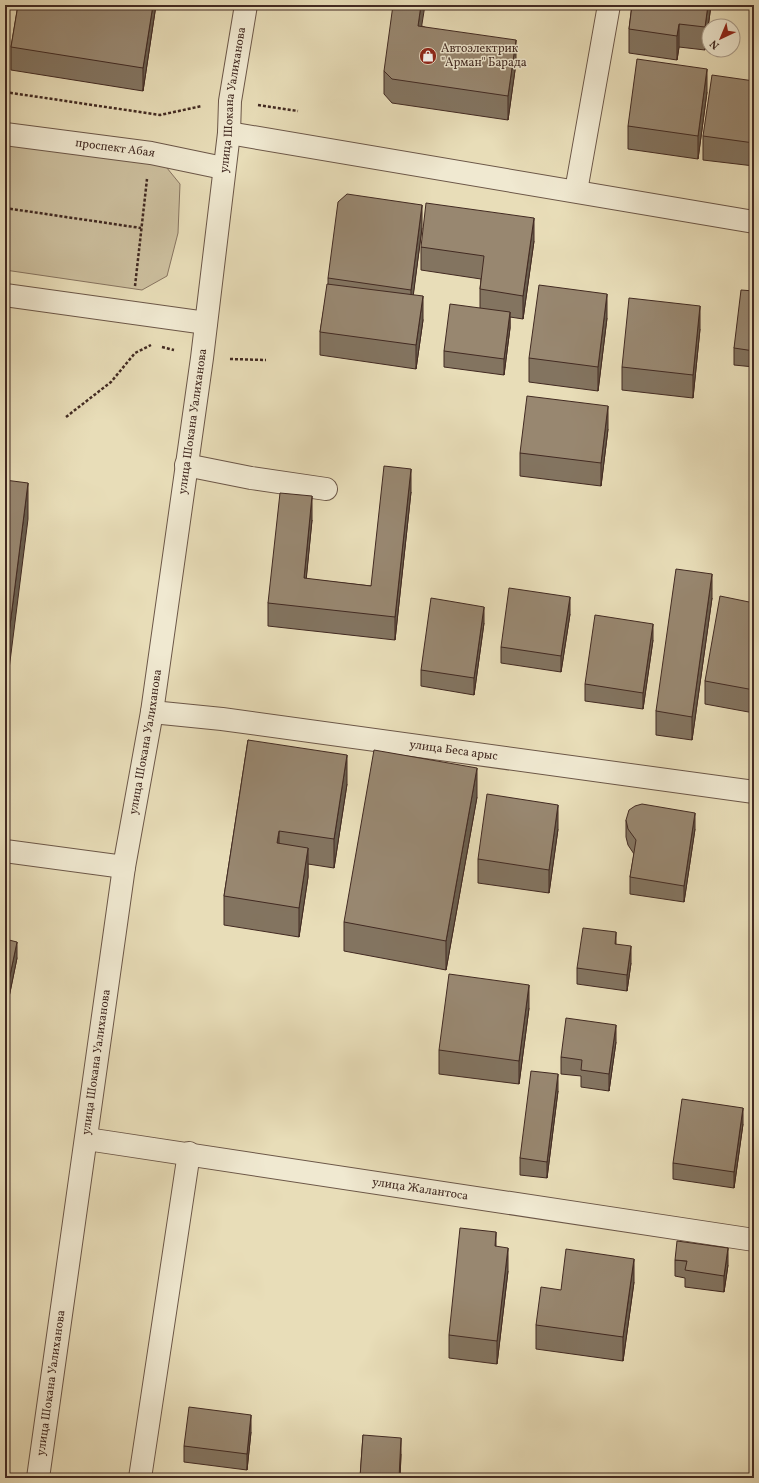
<svg xmlns="http://www.w3.org/2000/svg" width="759" height="1483" font-family="Vollkorn,serif">
  <style>
    .green { fill: #ccbf9e; stroke: #877460 }
    .lines { fill: none; stroke-linecap: round; stroke-linejoin: round }
    .minor-casing { stroke: #6c5748; stroke-width: 24 }
    .path { stroke: #422a22; stroke-width: 2.5; stroke-dasharray: 3 2; stroke-linecap: butt }
    .minor { stroke: #f0e9d1; stroke-width: 22 }
    .wall { fill: #837460; stroke: #422a22 }
    .shaded-wall { fill: #6a5e4e; stroke: #422a22 }
    .building { fill: #988770; stroke: #422a22 }
    .labels { text-anchor: middle; dominant-baseline: central; stroke-width: 3; stroke-linejoin: round; paint-order: stroke }
    .poi-label { font-size: 12px; fill: #422a22; stroke: #f0e9d1; text-anchor: start }
    .street-label { font-size: 12px; fill: #422a22; stroke: #f0e9d1 }
  </style>
  <rect width="100%" height="100%" fill="#e8ddb8"/>
  <filter id="stains"><feTurbulence type="fractalNoise" baseFrequency=".005" numOctaves="4"/><feColorMatrix values="0 0 0 0 .2 0 0 0 0 .09 0 0 0 0 .02 0 0 0 .5 -.17"/></filter>
  <radialGradient id="worn" r=".72"><stop offset=".6" stop-color="#630" stop-opacity="0"/><stop offset="1" stop-color="#630" stop-opacity=".3"/></radialGradient>
  <polygon class="green" points="5,136 158,157 180,184 178,233 167,276 142,290 5,270"/>
  <g class="lines">
    <defs>
      <g id="minor">
        <polyline points="229,133 754,222"/>
        <path id="s1" d="M5,134L151,153L223,168"/>
        <polyline points="576,191 609,5"/>
        <polyline points="5,295 206,323"/>
        <polyline points="186,465 251,478 326,489"/>
        <path id="s2" d="M152,712L222,719L754,792"/>
        <polyline points="5,851 124,867"/>
        <path id="s3" d="M87,1139L754,1240"/>
        <path id="s4" d="M38,1478L124,867L152,712L202,358L229,133L230,101L246,5"/>
        <polyline points="140,1478 189,1153"/>
      </g>
    </defs>
    <use href="#minor" class="minor-casing"/>
    <g class="path">
      <polyline points="5,92 160,115 202,106"/>
      <polyline points="258,105 298,111"/>
      <polyline points="5,208 141,228"/>
      <polyline points="135,286 147,179"/>
      <polyline points="162,347 174,350"/>
      <polyline points="230,359 266,360"/>
      <polyline points="66,417 111,382 135,353 151,345"/>
    </g>
    <use href="#minor" class="minor"/>
  </g>
  <g class="wall">
    <polygon points="18,5 156,5 143,91 11,70 11,47"/>
    <polygon points="632,5 711,5 705,50 679,47 677,60 629,53 629,29"/>
    <polygon points="422,26 516,63 508,120 392,103 384,94 384,71"/>
    <polygon points="754,81 754,166 703,160 703,136"/>
    <polygon points="707,92 698,159 628,149 628,126"/>
    <polygon points="422,228 413,295 423,320 416,369 320,355 320,332 328,284 328,278"/>
    <polygon points="534,241 523,319 510,317 510,328 504,375 444,367 444,351 480,308 480,289 481,279 421,270 421,247"/>
    <polygon points="754,291 754,367 734,365 734,348"/>
    <polygon points="607,318 598,391 529,382 529,358"/>
    <polygon points="700,329 693,398 622,390 622,367"/>
    <polygon points="608,429 601,486 520,476 520,453"/>
    <polygon points="411,492 395,640 268,626 268,603 312,520 306,579 371,586"/>
    <polygon points="712,598 692,740 656,735 656,711"/>
    <polygon points="754,603 754,713 705,704 705,681"/>
    <polygon points="570,614 561,672 501,663 501,647"/>
    <polygon points="484,623 474,695 421,686 421,670"/>
    <polygon points="653,640 643,709 585,701 585,684"/>
    <polygon points="248,740 347,784 334,868 308,864 308,877 299,937 224,925 224,896"/>
    <polygon points="477,797 446,970 344,951 344,922"/>
    <polygon points="626,820 695,829 684,902 630,894 630,877 634,854 628,845 626,837"/>
    <polygon points="558,829 549,893 478,883 478,859"/>
    <polygon points="5,939 17,958 8,1002 5,1001"/>
    <polygon points="631,963 627,991 577,984 577,968"/>
    <polygon points="529,1008 519,1084 439,1074 439,1050"/>
    <polygon points="616,1042 609,1091 581,1087 581,1076 561,1074 561,1057"/>
    <polygon points="558,1091 547,1178 520,1175 520,1158"/>
    <polygon points="743,1124 734,1188 673,1179 673,1163"/>
    <polygon points="675,1260 728,1265 724,1292 685,1287 685,1278 675,1276"/>
    <polygon points="508,1271 497,1364 449,1358 449,1335"/>
    <polygon points="634,1282 623,1361 536,1349 536,1325 561,1290"/>
    <polygon points="251,1432 247,1470 184,1462 184,1446"/>
    <polygon points="363,1435 401,1454 400,1478 360,1478"/>
  </g>
  <g class="shaded-wall">
    <polygon points="153,5 156,5 143,91 143,68"/>
    <polygon points="421,5 425,5 418,49 418,26"/>
    <polygon points="708,5 711,5 705,50 705,27"/>
    <polygon points="679,24 679,47 677,60 677,36"/>
    <polygon points="516,40 516,63 508,120 508,96"/>
    <polygon points="707,69 707,92 698,159 698,136"/>
    <polygon points="422,205 422,228 411,313 411,290"/>
    <polygon points="534,218 534,241 523,319 523,296"/>
    <polygon points="607,294 607,318 598,391 598,367"/>
    <polygon points="423,296 423,320 416,369 416,345"/>
    <polygon points="700,306 700,329 693,398 693,375"/>
    <polygon points="510,312 510,328 504,375 504,359"/>
    <polygon points="608,406 608,429 601,486 601,463"/>
    <polygon points="6,429 6,465 5,470 5,434"/>
    <polygon points="411,469 411,492 395,640 395,617"/>
    <polygon points="28,483 28,519 5,701 5,665"/>
    <polygon points="312,496 312,520 304,602 304,578"/>
    <polygon points="712,574 712,598 692,740 692,717"/>
    <polygon points="570,597 570,614 561,672 561,656"/>
    <polygon points="484,607 484,623 474,695 474,678"/>
    <polygon points="653,624 653,640 643,709 643,693"/>
    <polygon points="347,755 347,784 334,868 334,839"/>
    <polygon points="477,768 477,797 446,970 446,941"/>
    <polygon points="558,805 558,829 549,893 549,870"/>
    <polygon points="695,813 695,829 684,902 684,886"/>
    <polygon points="279,831 279,860 277,843"/>
    <polygon points="308,848 308,877 299,937 299,908"/>
    <polygon points="616,932 616,949 615,944"/>
    <polygon points="17,942 17,958 8,1002 8,985"/>
    <polygon points="631,946 631,963 627,991 627,975"/>
    <polygon points="529,985 529,1008 519,1084 519,1061"/>
    <polygon points="616,1025 616,1042 609,1091 609,1074"/>
    <polygon points="558,1074 558,1091 547,1178 547,1162"/>
    <polygon points="743,1108 743,1124 734,1188 734,1172"/>
    <polygon points="496,1232 496,1256 495,1246"/>
    <polygon points="508,1248 508,1271 497,1364 497,1341"/>
    <polygon points="728,1248 728,1265 724,1292 724,1276"/>
    <polygon points="634,1259 634,1282 623,1361 623,1337"/>
    <polygon points="251,1415 251,1432 247,1470 247,1454"/>
    <polygon points="401,1438 401,1454 400,1478 399,1478"/>
  </g>
  <g class="building">
    <polygon points="18,5 153,5 143,68 11,47"/>
    <polygon points="393,5 421,5 418,26 516,40 508,96 392,79 384,71"/>
    <polygon points="632,5 708,5 705,27 679,24 677,36 629,29"/>
    <polygon points="637,59 707,69 698,136 628,126"/>
    <polygon points="712,75 754,81 754,143 703,136"/>
    <polygon points="347,194 422,205 411,290 328,278 338,202"/>
    <polygon points="426,203 534,218 523,296 480,289 484,256 421,247"/>
    <polygon points="327,284 423,296 416,345 320,332"/>
    <polygon points="539,285 607,294 598,367 529,358"/>
    <polygon points="741,290 754,291 754,351 734,348"/>
    <polygon points="629,298 700,306 693,375 622,367"/>
    <polygon points="450,304 510,312 504,359 444,351"/>
    <polygon points="527,396 608,406 601,463 520,453"/>
    <polygon points="384,466 411,469 395,617 268,603 280,493 312,496 304,578 371,586"/>
    <polygon points="5,480 28,483 5,665"/>
    <polygon points="676,569 712,574 692,717 656,711"/>
    <polygon points="509,588 570,597 561,656 501,647"/>
    <polygon points="720,596 754,603 754,690 705,681"/>
    <polygon points="431,598 484,607 474,678 421,670"/>
    <polygon points="595,615 653,624 643,693 585,684"/>
    <polygon points="248,740 347,755 334,839 279,831 277,843 308,848 299,908 224,896"/>
    <polygon points="374,750 477,768 446,941 344,922"/>
    <polygon points="487,794 558,805 549,870 478,859"/>
    <polygon points="642,804 695,813 684,886 630,877 636,840 628,829 626,820 629,810 635,806"/>
    <polygon points="583,928 616,932 615,944 631,946 627,975 577,968"/>
    <polygon points="5,939 17,942 8,985 5,985"/>
    <polygon points="449,974 529,985 519,1061 439,1050"/>
    <polygon points="566,1018 616,1025 609,1074 581,1070 582,1060 561,1057"/>
    <polygon points="531,1071 558,1074 547,1162 520,1158"/>
    <polygon points="682,1099 743,1108 734,1172 673,1163"/>
    <polygon points="460,1228 496,1232 495,1246 508,1248 497,1341 449,1335"/>
    <polygon points="677,1241 728,1248 724,1276 685,1270 687,1261 675,1260"/>
    <polygon points="566,1249 634,1259 623,1337 536,1325 541,1287 561,1290"/>
    <polygon points="189,1407 251,1415 247,1454 184,1446"/>
    <polygon points="363,1435 401,1438 399,1478 375,1478 360,1477"/>
  </g>
  <defs>
    <symbol id="shop-disc" viewBox="-11 -11 22 22"><circle r="9.5" fill="#8f2418" stroke="#f0e9d1"/><path d="M-5-2.5h2.3a2.7 3.5 0 0 1 5.4 0H5L5.5 6h-11ZM-1.5-2.5h3a1.5 2.3 0 0 0-3 0Z" fill="#fff"/></symbol>
  </defs>
  <g fill-rule="evenodd">
    <use href="#shop-disc" x="418" y="46" width="20" height="20"/>
  </g>
  <g class="labels">
    <g class="poi-label">
      <text x="441" y="49">Автоэлектрик<tspan x="441" dy="14">"Арман" Барада</tspan></text>
    </g>
    <g class="street-label">
      <text stroke="none"><textPath href="#s4" startOffset="1392">улица Шокана Уалиханова</textPath></text>
      <text stroke="none"><textPath href="#s1" startOffset="111">проспект Абая</textPath></text>
      <text stroke="none"><textPath href="#s4" startOffset="1068">улица Шокана Уалиханова</textPath></text>
      <text stroke="none"><textPath href="#s4" startOffset="744">улица Шокана Уалиханова</textPath></text>
      <text stroke="none"><textPath href="#s2" startOffset="304">улица Беса арыс</textPath></text>
      <text stroke="none"><textPath href="#s4" startOffset="420">улица Шокана Уалиханова</textPath></text>
      <text stroke="none"><textPath href="#s3" startOffset="337">улица Жалантоса</textPath></text>
      <text stroke="none"><textPath href="#s4" startOffset="96">улица Шокана Уалиханова</textPath></text>
    </g>
  </g>
  <rect width="759" height="1483" fill="none" stroke="#e8ddb8" stroke-width="20"/>
  <rect x="6" y="6" width="747" height="1471" fill="none" stroke="#422a22" stroke-width="2"/>
  <rect x="10" y="10" width="739" height="1463" fill="none" stroke="#422a22"/>
  <g transform="translate(721 38) rotate(224)"><circle r="19" fill="#f0e9d1" stroke="#aa9d8b"/>
  <path d="M0-3L7 15L0 10L-7 15Z" fill="#8f2418"/>
  <text y="-6" font-size="11" font-weight="bold" text-anchor="middle" fill="#422a22">N</text>
  </g>
  <rect width="100%" height="100%" filter="url(#stains)"/>
  <rect width="100%" height="100%" fill="url(#worn)"/>
</svg>
